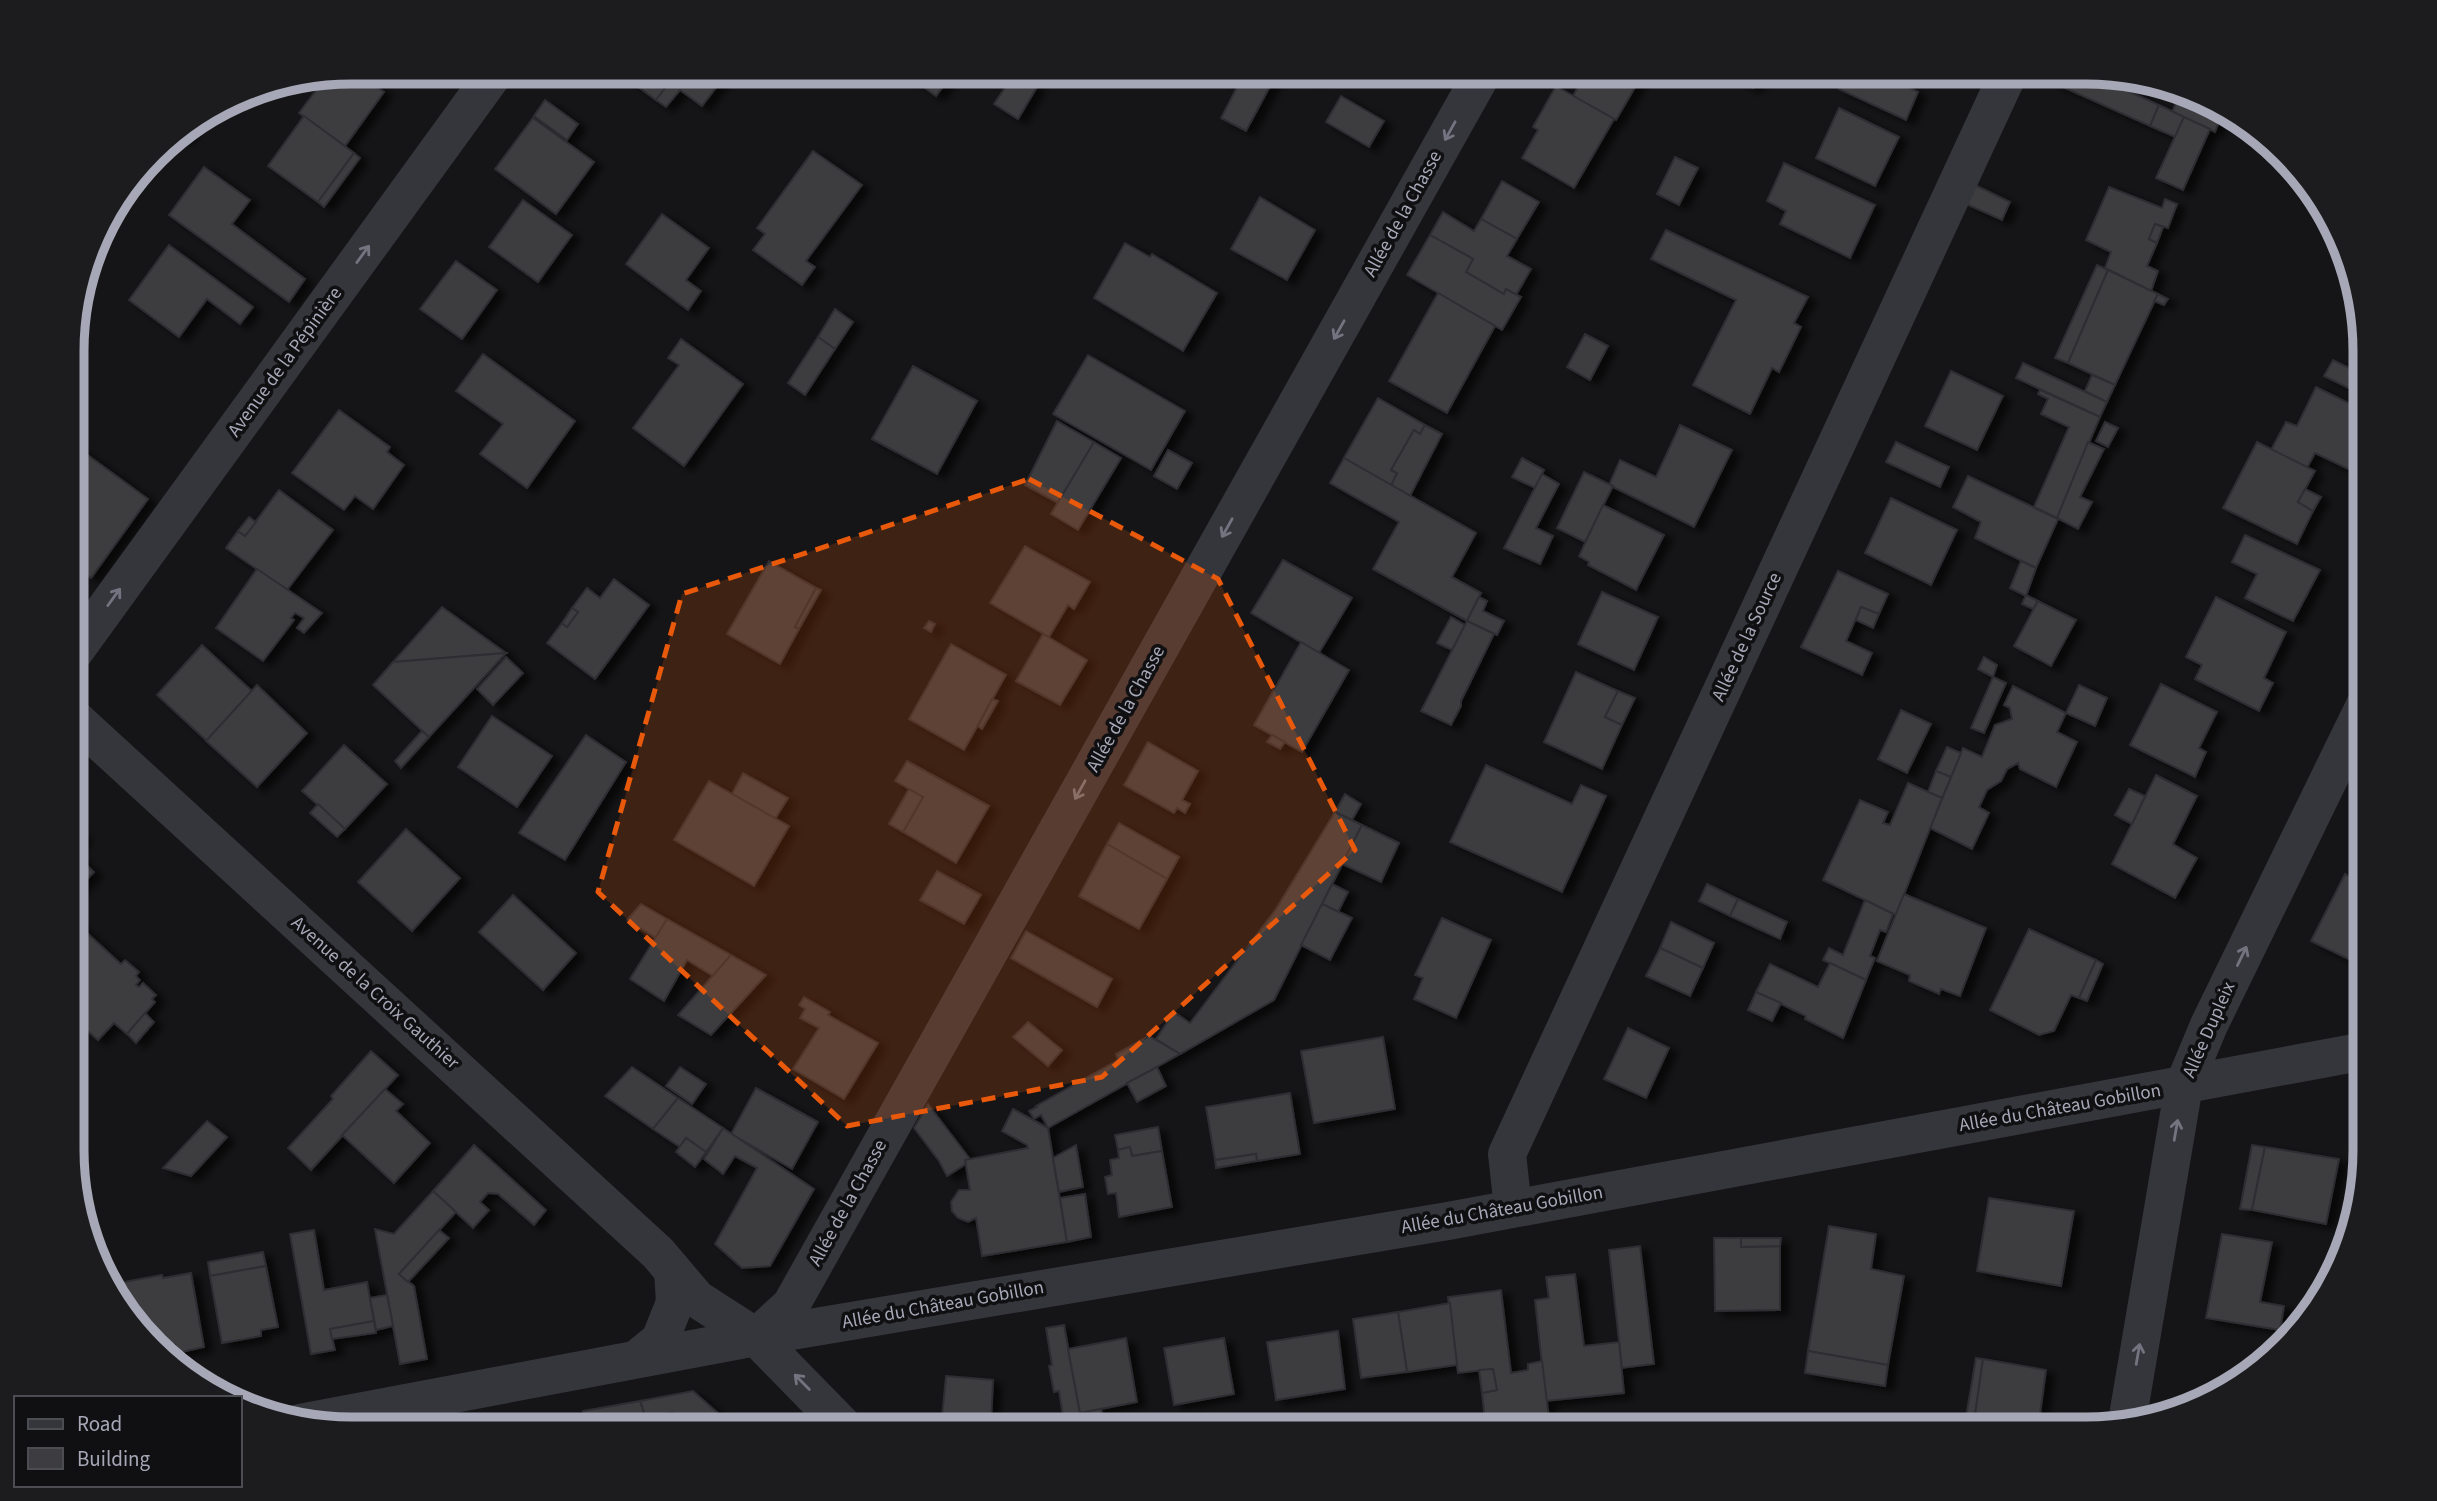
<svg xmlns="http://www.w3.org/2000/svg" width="2437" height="1501" font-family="'Source Sans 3',sans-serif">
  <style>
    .building { fill: #3c3c41; stroke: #2f2e33; stroke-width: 2; filter: url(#shadow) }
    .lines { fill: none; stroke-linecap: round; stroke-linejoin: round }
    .minor { stroke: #35353c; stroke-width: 38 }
    .oneway { stroke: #737480 }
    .marked { fill: #e8590c; fill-opacity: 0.2; stroke: #e8590c; stroke-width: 5; stroke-dasharray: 14 9; stroke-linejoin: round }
    .labels { text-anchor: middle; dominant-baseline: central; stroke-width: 7; stroke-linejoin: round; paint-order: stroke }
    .street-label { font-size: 19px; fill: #a6a8b7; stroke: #100f11 }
    .rim { fill: none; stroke: #a6a8b7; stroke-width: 9 }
  </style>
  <defs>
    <filter id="shadow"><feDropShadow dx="8" dy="4.5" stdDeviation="3.5" flood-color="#0009"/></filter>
  </defs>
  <rect width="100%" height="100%" fill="#151416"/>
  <g class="building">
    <polygon points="356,72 384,92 345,146 299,113 326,77"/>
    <polygon points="616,72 687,72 675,87 670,82 656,100 622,75 616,76"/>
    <polygon points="687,72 707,72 721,81 702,106 680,90 666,107 656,100 670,82 675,87"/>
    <polygon points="903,72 954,72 936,96"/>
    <polygon points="1245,72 1260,72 1274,79 1246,131 1221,118"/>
    <polygon points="1296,72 1319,72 1313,81"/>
    <polygon points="1586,72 1644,72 1616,120 1573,96"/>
    <polygon points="1746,72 1762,72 1753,88 1741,82"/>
    <polygon points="1848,72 1854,72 1883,85 1887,76 1918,92 1906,120 1839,89"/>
    <polygon points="2062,72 2086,72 2159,105 2150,126 2056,84"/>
    <polygon points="1015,73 1037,87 1018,119 994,104"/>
    <polygon points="1556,86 1614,119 1574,188 1522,158 1538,130 1533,127"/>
    <polygon points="2181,91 2224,109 2215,132 2172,112"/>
    <polygon points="1341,96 1384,121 1369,147 1326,122"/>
    <polygon points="545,100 578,124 567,140 534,116"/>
    <polygon points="2159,105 2184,117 2175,137 2150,126"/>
    <polygon points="1839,108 1899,137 1875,186 1816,158"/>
    <polygon points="304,116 354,153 318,202 268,166"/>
    <polygon points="2184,117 2210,129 2183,190 2156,178"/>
    <polygon points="533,118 594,162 556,214 495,169"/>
    <polygon points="186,129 191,132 185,140 178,135"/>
    <polygon points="813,151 862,185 806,261 815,267 802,285 753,250 765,234 757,228"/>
    <polygon points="354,153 360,158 324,207 318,202"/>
    <polygon points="1675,157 1698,168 1679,205 1657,194"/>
    <polygon points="1784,163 1875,205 1850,258 1780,224 1786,211 1767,201"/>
    <polygon points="204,167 250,200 232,224 305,279 289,302 169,215"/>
    <polygon points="1502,181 1539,202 1517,239 1481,219"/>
    <polygon points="1975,185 2010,202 2002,220 1966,204"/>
    <polygon points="2109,187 2162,208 2165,199 2177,204 2168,228 2155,224 2149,239 2157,243 2147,266 2158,271 2151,291 2105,268 2111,252 2086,240"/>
    <polygon points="1260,197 1315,230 1287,280 1231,249"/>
    <polygon points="523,200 572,235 538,282 489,247"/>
    <polygon points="1443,212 1474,231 1481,219 1517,239 1507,256 1531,269 1516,295 1506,289 1504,294 1466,272 1473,259 1430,235"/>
    <polygon points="662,214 709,248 686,280 701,291 688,310 626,264"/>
    <polygon points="2155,224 2163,227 2157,243 2149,239"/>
    <polygon points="1666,230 1808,297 1794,323 1801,327 1779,372 1772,368 1750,414 1693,385 1736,300 1651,259"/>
    <polygon points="1430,235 1473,259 1466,272 1504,294 1506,289 1521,297 1502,330 1407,275"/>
    <polygon points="1125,243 1150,257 1152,254 1217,293 1183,351 1094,298"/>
    <polygon points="169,245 253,307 240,324 207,299 179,337 129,300"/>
    <polygon points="456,261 497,290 462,339 420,309"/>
    <polygon points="2097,265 2108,270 2068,363 2055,358"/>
    <polygon points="2108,270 2158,294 2115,385 2068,363"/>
    <polygon points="1438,293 1495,326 1447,413 1389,381"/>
    <polygon points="2158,294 2168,299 2164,305 2154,301"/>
    <polygon points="835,309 853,322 835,349 818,337"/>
    <polygon points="1585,334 1608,346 1590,380 1567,367"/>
    <polygon points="818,337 835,349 805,395 788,383"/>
    <polygon points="681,339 743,384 684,466 633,428 679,365 668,358"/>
    <polygon points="2365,340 2365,396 2324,376 2333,360 2349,368"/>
    <polygon points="483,354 575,421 527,488 480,454 503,424 456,391"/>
    <polygon points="1088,355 1185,411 1151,470 1053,414"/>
    <polygon points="2023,363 2107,402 2100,417 2016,378"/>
    <polygon points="913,366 977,401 937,474 872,439"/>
    <polygon points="1951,371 2003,396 1977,450 1925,426"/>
    <polygon points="2092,375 2115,385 2107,402 2085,391"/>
    <polygon points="2316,387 2365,411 2365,477 2315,453 2307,468 2271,450 2286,422 2297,426"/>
    <polygon points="2040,390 2100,417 2057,518 2034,507 2069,427 2041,414 2048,399 2038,394"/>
    <polygon points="1378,398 1425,425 1420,434 1414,430 1391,470 1397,473 1391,486 1344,458"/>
    <polygon points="339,410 390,447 387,452 404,465 373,509 355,496 344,510 292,473"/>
    <polygon points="1057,421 1094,442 1058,503 1025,485"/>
    <polygon points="2105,422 2118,428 2108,447 2096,441"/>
    <polygon points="1425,425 1442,434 1410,496 1391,486 1397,473 1391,470 1414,430 1420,434"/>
    <polygon points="1680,425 1732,450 1694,527 1609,485 1620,460 1656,477"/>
    <polygon points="1094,442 1121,458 1078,530 1051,514"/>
    <polygon points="1896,442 1949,467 1940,487 1886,462"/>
    <polygon points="2088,442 2104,449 2080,497 2092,502 2078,529 2057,518"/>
    <polygon points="2257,442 2315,471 2298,502 2313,511 2297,544 2223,508"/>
    <polygon points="74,445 148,499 91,578 74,566 74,536 86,519 74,511"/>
    <polygon points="1168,450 1192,463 1177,489 1154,476"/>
    <polygon points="1344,458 1476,533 1452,577 1481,593 1467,621 1373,569 1399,522 1330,483"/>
    <polygon points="1522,458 1544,470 1535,488 1512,477"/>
    <polygon points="1584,472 1613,486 1585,542 1557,528"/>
    <polygon points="1542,474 1559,484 1536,528 1553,536 1540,564 1504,548"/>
    <polygon points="1968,476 2058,519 2036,568 1975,538 1981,522 1953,507"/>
    <polygon points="2305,489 2321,497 2313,511 2298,502"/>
    <polygon points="279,490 333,530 287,590 226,548 238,531 245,536"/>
    <polygon points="1891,498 1957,530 1931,585 1865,553"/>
    <polygon points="1603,505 1664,535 1636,590 1588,565 1589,562 1579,556"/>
    <polygon points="249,517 256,522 245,536 238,531"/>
    <polygon points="2245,535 2320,570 2293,621 2245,598 2257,574 2232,562"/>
    <polygon points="1025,546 1090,582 1074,609 1068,605 1049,637 990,603"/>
    <polygon points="1283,560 1352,598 1319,653 1251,613"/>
    <polygon points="769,561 816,588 795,627 799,629 780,664 727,634"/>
    <polygon points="2021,561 2036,568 2026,596 2010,588"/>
    <polygon points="257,569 322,613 304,633 297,628 304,618 295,613 291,618 294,620 263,661 216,628"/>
    <polygon points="1838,571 1888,594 1879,614 1861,607 1846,641 1872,653 1862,675 1801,647"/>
    <polygon points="614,579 649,605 595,679 547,643 562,623 567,627 578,612 572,608 587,588 600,598"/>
    <polygon points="816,588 821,590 799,629 795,627"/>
    <polygon points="1602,592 1658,617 1634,670 1578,644"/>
    <polygon points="2026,595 2038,601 2033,609 2022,604"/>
    <polygon points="1479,597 1487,601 1483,611 1504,621 1497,635 1467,621"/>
    <polygon points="2216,597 2286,632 2264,678 2273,683 2259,711 2195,679 2202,665 2186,657"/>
    <polygon points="2038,601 2076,620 2051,666 2014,646"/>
    <polygon points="442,607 463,622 506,653 393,662"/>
    <polygon points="1861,607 1879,614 1873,628 1856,620"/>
    <polygon points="572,608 578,612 567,627 562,623"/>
    <polygon points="1451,617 1465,625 1452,650 1437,643"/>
    <polygon points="929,621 935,624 931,632 924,628"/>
    <polygon points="1467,621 1494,634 1461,701 1461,706 1451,725 1421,711"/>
    <polygon points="1043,634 1087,660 1060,705 1016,681"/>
    <polygon points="1301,642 1349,670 1302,752 1254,725"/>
    <polygon points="951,644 1006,675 964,750 909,719"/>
    <polygon points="202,645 252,691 207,741 157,695"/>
    <polygon points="506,653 429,737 373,685 393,662"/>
    <polygon points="506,657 523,673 493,705 477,689"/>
    <polygon points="1984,657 1997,665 1993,677 1978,669"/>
    <polygon points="1576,672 1618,691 1605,717 1622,725 1602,769 1544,742"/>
    <polygon points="1993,677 2006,683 1984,733 1971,728"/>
    <polygon points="2161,684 2217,712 2199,748 2206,752 2195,777 2130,745"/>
    <polygon points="257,685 307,733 257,787 206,741"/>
    <polygon points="2079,685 2107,698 2095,726 2066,713"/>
    <polygon points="2013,686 2066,713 2057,732 2077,742 2056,787 2020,769 2018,763 2007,769 2001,781 1987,790 1979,807 1989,813 1972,849 1930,828 1963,748 1982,757 1995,725 2012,719 2010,708 2004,705"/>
    <polygon points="1618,691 1635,698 1622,725 1605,717"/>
    <polygon points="992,699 998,701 982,729 978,726"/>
    <polygon points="1901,710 1931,724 1907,773 1878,759"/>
    <polygon points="492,716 552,756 517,807 458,767"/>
    <polygon points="422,731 429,737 401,768 395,761"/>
    <polygon points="586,735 626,762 565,860 519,833"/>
    <polygon points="1272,735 1285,742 1280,749 1267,742"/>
    <polygon points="1148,742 1198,771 1182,800 1190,804 1185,813 1177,808 1174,813 1124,785"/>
    <polygon points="344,745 387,784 345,829 302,791"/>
    <polygon points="1947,747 1961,753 1951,777 1936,771"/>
    <polygon points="907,761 989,806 956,863 903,832 923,797 895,781"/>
    <polygon points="1486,765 1572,804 1581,785 1606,796 1562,892 1450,842"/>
    <polygon points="1936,771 1951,777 1942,798 1928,792"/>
    <polygon points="743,773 788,798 775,819 732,794"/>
    <polygon points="2156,775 2197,796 2173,844 2197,858 2175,898 2112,864"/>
    <polygon points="709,781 789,826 754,886 674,840"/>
    <polygon points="1908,783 1942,798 1896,915 1823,880 1860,800 1888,812 1883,823 1890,825"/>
    <polygon points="909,789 923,797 903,832 889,824"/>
    <polygon points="2129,789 2145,796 2132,824 2115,815"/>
    <polygon points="1345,794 1361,804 1352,820 1335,812"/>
    <polygon points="318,804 345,829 337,837 310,813"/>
    <polygon points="1335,812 1362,825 1274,1000 1180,1054 1156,1039 1174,1012 1190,1023 1276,909"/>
    <polygon points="1119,823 1179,857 1167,879 1107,844"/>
    <polygon points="1362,825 1399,843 1381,882 1342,864"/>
    <polygon points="74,828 84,837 74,848"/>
    <polygon points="406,829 460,878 412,931 358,882"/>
    <polygon points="1107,844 1167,879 1139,929 1079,896"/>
    <polygon points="74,853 94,872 74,893"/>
    <polygon points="937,871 981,895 964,924 920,900"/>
    <polygon points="2345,874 2365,884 2365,967 2311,941"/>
    <polygon points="1332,884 1348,892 1338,912 1322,904"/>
    <polygon points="1707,884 1738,899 1730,916 1699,901"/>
    <polygon points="1904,894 1986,928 1960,996 1941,989 1939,994 1909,981 1910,975 1877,961"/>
    <polygon points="513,895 576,953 543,990 479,932"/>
    <polygon points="1738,899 1787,922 1780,939 1730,916"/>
    <polygon points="1865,900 1893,914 1886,932 1880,930 1870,956 1875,958 1866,980 1823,960 1829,948 1843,955"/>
    <polygon points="641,904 667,919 656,938 627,920"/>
    <polygon points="1322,904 1352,918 1330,960 1301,945"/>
    <polygon points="1442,918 1491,940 1456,1018 1414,999 1423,978 1415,975"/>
    <polygon points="667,919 731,955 713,976 687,960 664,1001 630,979"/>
    <polygon points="74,921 121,964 125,960 139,972 136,976 140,980 136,985 139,987 143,983 156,995 152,999 155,1002 127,1034 114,1023 98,1040 74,1019 74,1008 77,1006 74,1004"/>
    <polygon points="1671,922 1714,943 1703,968 1660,948"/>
    <polygon points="2029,929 2096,960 2079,998 2071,995 2054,1031 2039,1035 1990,1010"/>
    <polygon points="1026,931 1112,979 1097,1007 1011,958"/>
    <polygon points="1660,948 1703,968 1690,996 1646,976"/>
    <polygon points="731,955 766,975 711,1035 678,1015"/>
    <polygon points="2096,960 2103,964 2087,1001 2079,998"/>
    <polygon points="1830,963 1866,980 1843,1038 1805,1019 1806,1016 1756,992 1770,964 1818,987"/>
    <polygon points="1756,992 1781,1003 1772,1021 1748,1010"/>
    <polygon points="804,997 830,1012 828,1015 878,1043 844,1099 793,1069 819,1028 800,1018 805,1009 799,1005"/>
    <polygon points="145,1013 154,1022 136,1043 127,1034"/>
    <polygon points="1028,1022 1062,1050 1048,1066 1013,1037"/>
    <polygon points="1628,1028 1669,1048 1646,1098 1604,1079"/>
    <polygon points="1149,1036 1180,1054 1048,1128 1041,1115 1034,1119 1029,1111 1037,1107 1036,1106 1118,1060 1116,1054"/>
    <polygon points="1383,1037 1395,1109 1314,1123 1301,1051"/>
    <polygon points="371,1051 398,1075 311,1170 288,1148 333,1099 331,1096"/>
    <polygon points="632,1067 678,1098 653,1129 605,1096"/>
    <polygon points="680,1067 706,1084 692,1104 666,1086"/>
    <polygon points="1157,1067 1166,1086 1137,1102 1127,1083"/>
    <polygon points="756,1088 818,1122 792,1169 731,1134"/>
    <polygon points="385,1089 403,1104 396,1111 430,1143 394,1183 342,1135"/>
    <polygon points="1290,1093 1300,1154 1257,1161 1256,1154 1215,1160 1206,1107"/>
    <polygon points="678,1098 723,1128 706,1152 686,1138 680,1147 653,1129"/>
    <polygon points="928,1104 970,1159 965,1160 966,1164 947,1176 939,1161 914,1128"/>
    <polygon points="1013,1109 1048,1128 1067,1242 982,1256 976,1218 968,1222 958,1218 952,1211 951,1202 959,1190 970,1190 965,1160 1028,1148 1027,1145 1002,1131"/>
    <polygon points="207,1121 227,1137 191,1176 163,1168"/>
    <polygon points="1158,1127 1162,1151 1132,1156 1130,1147 1118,1150 1115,1135"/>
    <polygon points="723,1128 814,1189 770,1266 742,1268 715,1244 757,1168 735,1156 723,1174 704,1159"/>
    <polygon points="686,1138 706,1152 695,1167 676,1152"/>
    <polygon points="474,1145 546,1210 534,1225 498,1194 488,1193 480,1202 489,1210 473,1228 433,1191"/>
    <polygon points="1076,1145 1083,1187 1059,1192 1053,1158"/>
    <polygon points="2252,1145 2265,1147 2252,1210 2240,1209"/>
    <polygon points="1130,1147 1132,1156 1162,1151 1172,1207 1119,1217 1116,1193 1108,1194 1105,1177 1112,1175 1110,1160 1119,1158 1118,1150"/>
    <polygon points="2265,1147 2339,1159 2326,1224 2252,1210"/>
    <polygon points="1256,1154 1257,1161 1216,1168 1215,1160"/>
    <polygon points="433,1191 456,1212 399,1274 414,1286 427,1359 400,1364 375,1229 394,1234"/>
    <polygon points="1085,1194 1091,1237 1067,1242 1060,1198"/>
    <polygon points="1989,1198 2074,1211 2061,1286 1977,1271"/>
    <polygon points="1829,1226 1876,1234 1871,1269 1904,1276 1888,1365 1808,1351"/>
    <polygon points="314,1230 324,1290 367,1282 374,1321 330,1329 335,1350 311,1354 290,1234"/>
    <polygon points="439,1230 449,1238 408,1282 399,1274"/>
    <polygon points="2222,1234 2272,1242 2260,1302 2284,1306 2280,1330 2206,1318"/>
    <polygon points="1714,1238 1741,1238 1741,1247 1780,1246 1780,1310 1715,1311"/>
    <polygon points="1741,1238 1781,1238 1780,1246 1741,1247"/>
    <polygon points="1640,1246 1654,1364 1622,1368 1609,1250"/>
    <polygon points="263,1252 266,1266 210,1276 208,1262"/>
    <polygon points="266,1266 278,1327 261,1330 261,1336 222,1343 210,1276"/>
    <polygon points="191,1273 204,1347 177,1353 175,1345 163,1347 124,1310 119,1283 162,1275 163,1278"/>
    <polygon points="1575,1274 1584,1346 1619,1342 1624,1393 1546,1401 1535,1300 1549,1298 1546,1277"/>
    <polygon points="1501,1290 1511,1373 1528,1370 1528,1364 1542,1361 1549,1419 1486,1428 1482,1393 1497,1390 1493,1369 1458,1373 1448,1297"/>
    <polygon points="387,1295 393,1326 376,1330 370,1298"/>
    <polygon points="1450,1303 1457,1365 1407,1372 1398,1312"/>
    <polygon points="1398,1312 1407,1372 1361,1378 1353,1319"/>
    <polygon points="374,1321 376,1333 332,1339 330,1329"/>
    <polygon points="1064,1325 1080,1413 1083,1429 1065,1429 1059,1391 1054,1392 1049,1366 1052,1365 1046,1328"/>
    <polygon points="1338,1331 1345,1389 1276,1400 1267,1342"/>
    <polygon points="2282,1331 2295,1333 2278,1352"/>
    <polygon points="1126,1338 1137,1402 1080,1413 1068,1349"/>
    <polygon points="1224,1338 1234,1394 1174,1405 1164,1348"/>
    <polygon points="175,1345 177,1353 171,1354 163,1347"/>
    <polygon points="1808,1351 1888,1365 1885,1386 1805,1373"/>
    <polygon points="1976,1358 1983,1359 1973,1429 1964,1429"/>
    <polygon points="1983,1359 2046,1370 2038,1429 1973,1429"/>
    <polygon points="1493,1369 1497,1390 1482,1393 1479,1370"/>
    <polygon points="946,1376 993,1380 991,1422 942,1418"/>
    <polygon points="693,1391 736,1429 692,1429 673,1413 645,1416 640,1401"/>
    <polygon points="640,1401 645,1416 637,1417 637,1424 615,1426 616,1429 586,1429 583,1411"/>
    <polygon points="1101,1409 1104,1422 1120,1419 1122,1429 1083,1429 1080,1413"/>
    <polygon points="673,1413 692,1429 663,1429 648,1416"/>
    <polygon points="1280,1419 1282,1429 1250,1429 1249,1423"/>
  </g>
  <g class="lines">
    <g class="minor">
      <polyline points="74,652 495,72"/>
      <polyline points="74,718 658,1253 697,1299 756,1337 846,1429"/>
      <polyline points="1513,1208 1507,1154 2009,72"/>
      <polyline points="756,1337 791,1305 1483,72"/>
      <polyline points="637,1359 660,1340 672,1310 675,1302 673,1271"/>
      <polyline points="2127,1422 2184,1085 2209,1025 2365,705"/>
      <polyline points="300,1423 756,1337 1448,1221 2365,1051"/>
    </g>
  </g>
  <defs><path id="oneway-shaft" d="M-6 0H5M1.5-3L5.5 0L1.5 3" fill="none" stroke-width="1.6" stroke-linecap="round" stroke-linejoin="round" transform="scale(1.75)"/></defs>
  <g class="oneway">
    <use href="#oneway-shaft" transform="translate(1450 131) rotate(119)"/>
    <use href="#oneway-shaft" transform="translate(363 254) rotate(-54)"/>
    <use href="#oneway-shaft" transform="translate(1339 330) rotate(119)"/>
    <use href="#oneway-shaft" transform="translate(1227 528) rotate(119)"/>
    <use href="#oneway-shaft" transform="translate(114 597) rotate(-54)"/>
    <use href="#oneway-shaft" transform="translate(1080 790) rotate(119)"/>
    <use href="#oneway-shaft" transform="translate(2242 956) rotate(-64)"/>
    <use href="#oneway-shaft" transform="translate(2176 1130) rotate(-80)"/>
    <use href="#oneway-shaft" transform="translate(2138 1354) rotate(-80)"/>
    <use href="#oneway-shaft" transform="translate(802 1382) rotate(-135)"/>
  </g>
  <path class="marked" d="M1029,479L1218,579L1355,850L1102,1077L847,1126L598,892L682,594Z"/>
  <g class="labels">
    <g class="street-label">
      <text transform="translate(1403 214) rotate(-61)">Allée de la Chasse</text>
      <text transform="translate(285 362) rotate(-54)">Avenue de la Pépinière</text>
      <text transform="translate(1747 637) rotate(-65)">Allée de la Source</text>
      <text transform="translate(1126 709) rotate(-61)">Allée de la Chasse</text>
      <text transform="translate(375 993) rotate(42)">Avenue de la Croix Gauthier</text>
      <text transform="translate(2209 1030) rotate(-66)">Allée Dupleix</text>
      <text transform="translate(2060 1108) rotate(-10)">Allée du Château Gobillon</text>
      <text transform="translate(848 1203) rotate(-61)">Allée de la Chasse</text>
      <text transform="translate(1502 1210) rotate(-10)">Allée du Château Gobillon</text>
      <text transform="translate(943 1305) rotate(-10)">Allée du Château Gobillon</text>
    </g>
  </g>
  <path d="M0 0H2437V1501H0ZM351 84H2086A267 267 0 0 1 2353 351V1150A267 267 0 0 1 2086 1417H351A267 267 0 0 1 84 1150V351A267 267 0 0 1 351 84Z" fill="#1c1b1e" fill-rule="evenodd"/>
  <path class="rim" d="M351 84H2086A267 267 0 0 1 2353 351V1150A267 267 0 0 1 2086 1417H351A267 267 0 0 1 84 1150V351A267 267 0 0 1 351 84Z"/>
  <rect x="14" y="1396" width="228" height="91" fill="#100f11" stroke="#4c4c53" stroke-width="2"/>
  <rect x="28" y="1419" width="35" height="10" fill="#35353c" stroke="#4c4c53" stroke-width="2"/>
  <text x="77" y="1431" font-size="21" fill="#a6a8b7">Road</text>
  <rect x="28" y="1448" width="35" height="21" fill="#3c3c41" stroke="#4c4c53" stroke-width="2"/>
  <text x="77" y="1466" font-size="21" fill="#a6a8b7">Building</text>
</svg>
